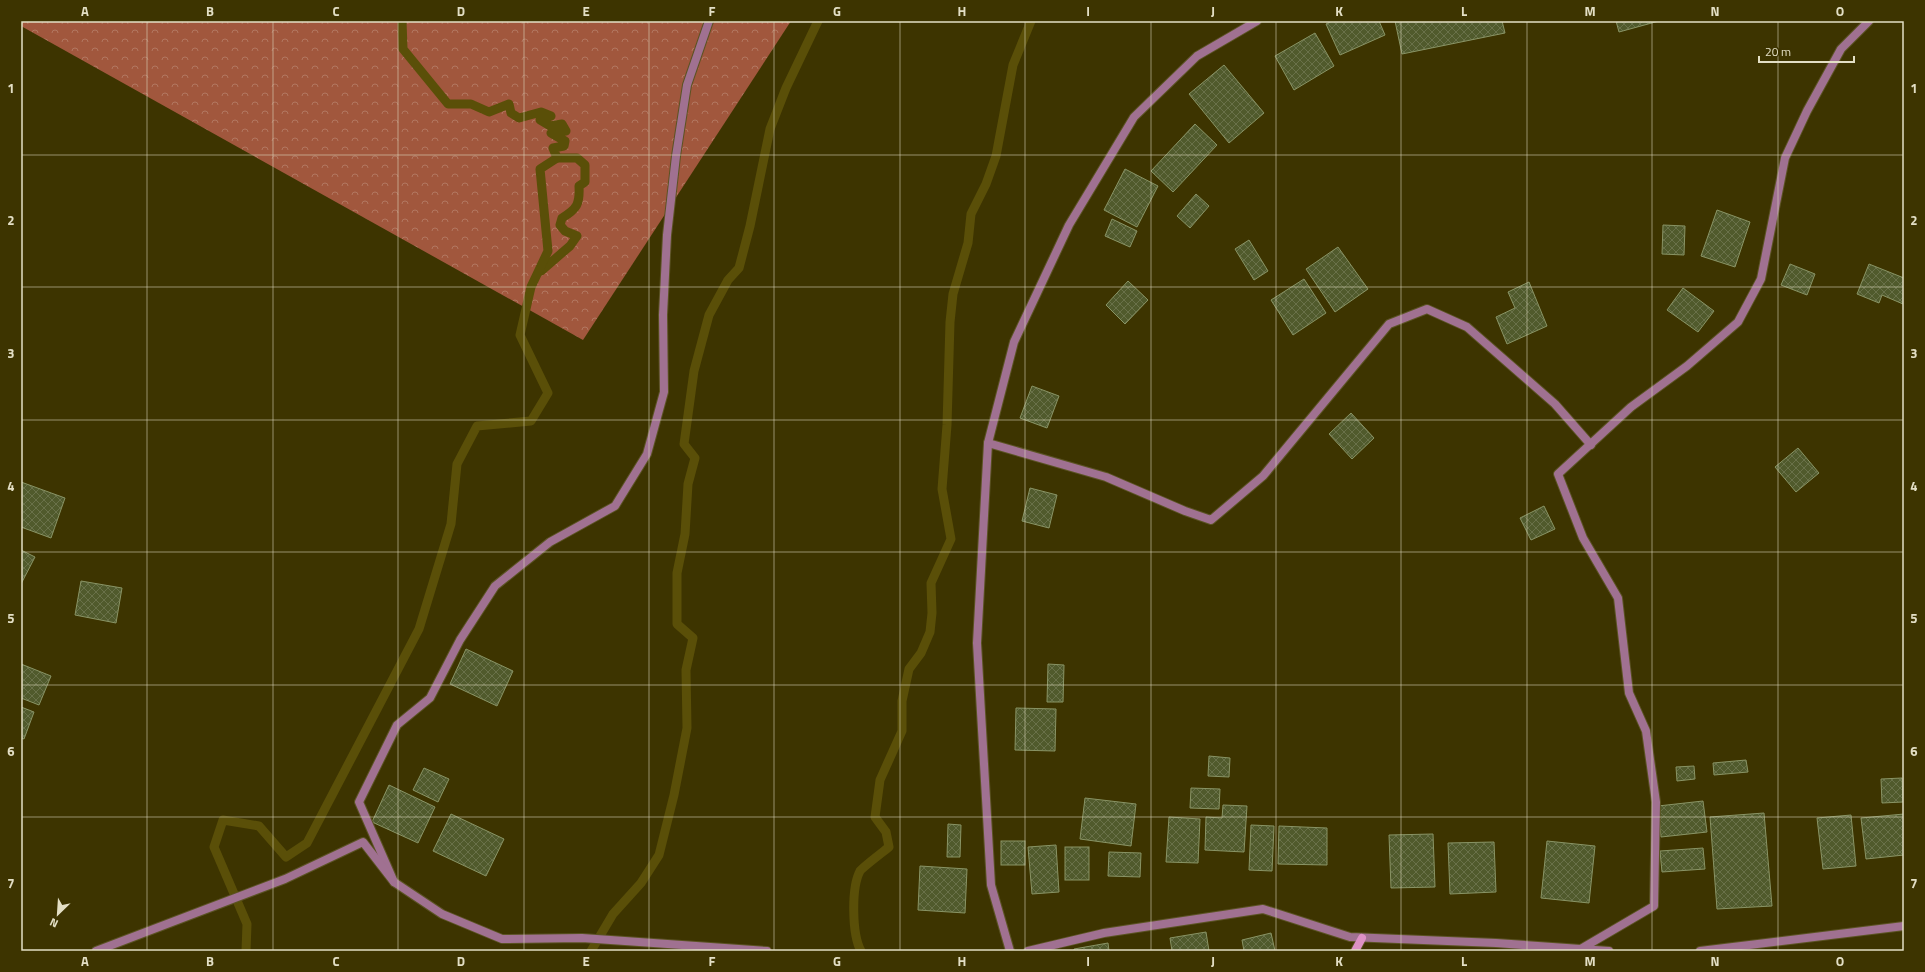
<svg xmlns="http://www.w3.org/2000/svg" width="1925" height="972" font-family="'Titillium Web',sans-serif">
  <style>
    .forest { fill: url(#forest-crowns) }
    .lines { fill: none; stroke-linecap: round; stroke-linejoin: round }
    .stream { stroke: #5a4f08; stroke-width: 9 }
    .building { fill: url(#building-cross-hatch); stroke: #899465 }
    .street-casing { stroke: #5b5323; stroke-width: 10 }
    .secondary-casing { stroke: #5b5323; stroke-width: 10 }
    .street { stroke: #a07191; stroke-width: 8 }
    .secondary { stroke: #dd91c5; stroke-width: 8 }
    .grid { fill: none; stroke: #e3dfc5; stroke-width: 1; stroke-opacity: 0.55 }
    .neatline { fill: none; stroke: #e3dfc5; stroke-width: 1.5 }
    .grid-label { font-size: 13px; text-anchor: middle; font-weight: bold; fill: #e3dfc5 }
  </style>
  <defs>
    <pattern id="forest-crowns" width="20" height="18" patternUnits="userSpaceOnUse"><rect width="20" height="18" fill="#a1573d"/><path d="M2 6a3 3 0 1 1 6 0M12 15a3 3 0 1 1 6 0" fill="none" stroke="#b27760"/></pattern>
    <pattern id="building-cross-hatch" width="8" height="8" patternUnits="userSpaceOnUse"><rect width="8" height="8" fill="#505a2c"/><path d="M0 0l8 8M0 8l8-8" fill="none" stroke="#697149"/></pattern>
  </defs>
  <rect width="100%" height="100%" fill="#3d3400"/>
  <polygon class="forest" points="21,21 791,21 583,340 21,26"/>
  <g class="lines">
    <g class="stream">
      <path d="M541,271L570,246L577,236L565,231L560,225L562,218C577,209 580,204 579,186L585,182V165L577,158H557"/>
      <polyline points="246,951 247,924 214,847 223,820 259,826 286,857 307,843 419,629 451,524 457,464 477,426 531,421 548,393 520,335 531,287 548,251 540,169 557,158 553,148 564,146 565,141 551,133 566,131 562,124 550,126 540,120 551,116 541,112 519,118 511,113 509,104 489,112 471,104 448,104 403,49 402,21"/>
      <polyline points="591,951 613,914 641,883 659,855 674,795 687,728 686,670 693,638 677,624 677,573 685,534 688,484 695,458 684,444 694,371 709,315 728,280 739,268 750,226 770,129 786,88 818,21"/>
      <path d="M861,951C852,935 851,888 860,871C863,867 883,852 889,847L886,832L875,817L880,780L902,731V701L909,669L921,653L930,632L932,613L931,583L951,539L942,489L947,425L950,322L953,294L968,243L971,214L986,184L996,156L1013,65L1031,21"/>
    </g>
  </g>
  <g class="building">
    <polygon points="1332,21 1379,21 1385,35 1340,55 1326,24"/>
    <polygon points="1395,21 1502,21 1505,33 1402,54"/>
    <polygon points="1616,21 1659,21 1619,32"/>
    <polygon points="1315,33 1334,66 1294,90 1275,56"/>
    <polygon points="1224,65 1264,113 1229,143 1189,94"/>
    <polygon points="1195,124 1217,145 1173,192 1151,171"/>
    <polygon points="1125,169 1158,186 1137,227 1104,210"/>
    <polygon points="1196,194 1209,206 1190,228 1177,216"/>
    <polygon points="1717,210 1750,222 1735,267 1701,256"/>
    <polygon points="1112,219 1137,231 1130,247 1105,236"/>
    <polygon points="1663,225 1685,226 1684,255 1662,254"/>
    <polygon points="1249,240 1268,271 1254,280 1235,249"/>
    <polygon points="1338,247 1368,289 1335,312 1306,269"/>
    <polygon points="1790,264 1815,274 1807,295 1781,285"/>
    <polygon points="1869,264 1904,278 1903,304 1882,295 1879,303 1857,294"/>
    <polygon points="1304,279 1326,313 1293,335 1271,300"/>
    <polygon points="1128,281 1148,300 1125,324 1106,305"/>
    <polygon points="1529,282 1547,326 1507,344 1496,317 1515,308 1508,292"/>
    <polygon points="1683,288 1714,311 1698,332 1667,310"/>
    <polygon points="1032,386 1059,396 1047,428 1020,418"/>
    <polygon points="1351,413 1374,438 1352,459 1329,434"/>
    <polygon points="1798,448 1819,473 1796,492 1775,467"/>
    <polygon points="21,482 65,498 51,538 21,527"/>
    <polygon points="1030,488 1057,495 1049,528 1022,521"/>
    <polygon points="1544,506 1555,529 1531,540 1520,518"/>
    <polygon points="21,550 35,557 21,584"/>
    <polygon points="81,581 122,588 116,623 75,615"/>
    <polygon points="466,649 513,671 497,706 450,684"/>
    <polygon points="21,664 51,676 39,705 21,698"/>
    <polygon points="1048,664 1064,665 1063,702 1047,702"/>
    <polygon points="21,707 34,712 24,739 21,738"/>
    <polygon points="1016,708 1056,709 1055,751 1015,750"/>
    <polygon points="1209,756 1230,758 1229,777 1208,776"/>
    <polygon points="1746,760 1748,772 1714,775 1713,763"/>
    <polygon points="1694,766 1695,779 1677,781 1676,767"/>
    <polygon points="424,768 449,779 438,802 413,790"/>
    <polygon points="1902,778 1903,802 1882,803 1881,779"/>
    <polygon points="389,785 435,807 418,843 372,822"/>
    <polygon points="1191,788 1220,789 1219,809 1190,808"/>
    <polygon points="1085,798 1136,804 1131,846 1080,839"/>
    <polygon points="1703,801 1707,832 1661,837 1658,806"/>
    <polygon points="1223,805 1247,806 1244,852 1205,850 1206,817 1222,818"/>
    <polygon points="1764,813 1772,906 1717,909 1710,817"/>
    <polygon points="451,814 504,839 486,876 433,851"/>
    <polygon points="1904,814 1904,855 1866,859 1861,818"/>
    <polygon points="1851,815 1856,866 1823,869 1817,818"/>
    <polygon points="1169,817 1200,819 1198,863 1166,862"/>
    <polygon points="948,824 961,825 960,857 947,857"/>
    <polygon points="1251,825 1274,826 1272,871 1249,870"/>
    <polygon points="1279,826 1327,828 1327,865 1278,864"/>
    <polygon points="1433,834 1435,887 1391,888 1389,835"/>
    <rect x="1001" y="841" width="24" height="24"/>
    <polygon points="1547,841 1595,846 1589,903 1541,898"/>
    <polygon points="1494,842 1496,892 1450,894 1448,843"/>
    <polygon points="1056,845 1059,892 1032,894 1028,847"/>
    <rect x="1065" y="847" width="24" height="33"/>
    <polygon points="1703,848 1705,869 1662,872 1660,851"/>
    <polygon points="1109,852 1141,853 1140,877 1108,876"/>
    <polygon points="920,866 967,869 965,913 918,910"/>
    <polygon points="1206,932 1209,951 1172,951 1170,938"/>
    <polygon points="1271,933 1275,951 1244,951 1242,940"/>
    <polygon points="1108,943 1109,951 1074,951 1074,949"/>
  </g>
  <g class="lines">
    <defs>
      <g id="street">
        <polyline points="988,443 1106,477 1185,511 1211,520 1263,476 1389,324 1427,309 1467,327 1555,404 1591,445"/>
        <polyline points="394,882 359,802 397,725 430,698 460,640 495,586 550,542 615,506 647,454 664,392 663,315 667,235 676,156 687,85 709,21"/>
        <polyline points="1579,950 1654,906 1656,802 1646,731 1629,693 1618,598 1583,538 1558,474 1631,407 1687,366 1738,322 1761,279 1785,158 1807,111 1841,49 1869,21"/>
        <polyline points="96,951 285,879 363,842 394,882 442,914 502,939 582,938 767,951"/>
        <polyline points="1010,951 991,885 977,643 988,443 1014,342 1069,225 1134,117 1197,56 1257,21"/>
        <polyline points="1028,951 1104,933 1263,909 1350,937 1496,943 1609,951"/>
        <polyline points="1700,951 1904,926"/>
      </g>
      <polyline id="secondary" points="1355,951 1362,938"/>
    </defs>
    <use href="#street" class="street-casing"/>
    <use href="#secondary" class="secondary-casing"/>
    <use href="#street" class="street"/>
    <use href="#secondary" class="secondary"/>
  </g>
  <path class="grid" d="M147,21V951M273,21V951M398,21V951M524,21V951M649,21V951M774,21V951M900,21V951M1025,21V951M1151,21V951M1276,21V951M1401,21V951M1527,21V951M1652,21V951M1778,21V951M21,155H1904M21,287H1904M21,420H1904M21,552H1904M21,685H1904M21,817H1904"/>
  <rect width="1925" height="972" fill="none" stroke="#3d3400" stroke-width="44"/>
  <g transform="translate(58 914) rotate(205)" stroke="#3d3400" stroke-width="3" paint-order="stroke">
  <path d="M0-3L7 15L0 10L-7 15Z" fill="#e3dfc5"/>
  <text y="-6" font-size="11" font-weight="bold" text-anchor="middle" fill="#e3dfc5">N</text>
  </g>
  <path d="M1759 56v6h95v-6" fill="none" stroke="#e3dfc5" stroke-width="2"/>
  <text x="1765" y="56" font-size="12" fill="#e3dfc5" stroke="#3d3400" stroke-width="3" paint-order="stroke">20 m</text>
  <rect x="22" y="22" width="1881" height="928" class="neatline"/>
  <g class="grid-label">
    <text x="85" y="16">A</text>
    <text x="210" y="16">B</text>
    <text x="336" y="16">C</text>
    <text x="461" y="16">D</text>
    <text x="586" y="16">E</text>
    <text x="712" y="16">F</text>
    <text x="837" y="16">G</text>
    <text x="962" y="16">H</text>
    <text x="1088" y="16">I</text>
    <text x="1213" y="16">J</text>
    <text x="1339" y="16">K</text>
    <text x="1464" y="16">L</text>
    <text x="1590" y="16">M</text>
    <text x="1715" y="16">N</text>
    <text x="1840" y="16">O</text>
    <text x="11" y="93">1</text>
    <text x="1914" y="93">1</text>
    <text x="11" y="225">2</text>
    <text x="1914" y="225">2</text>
    <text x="11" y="358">3</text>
    <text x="1914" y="358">3</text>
    <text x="11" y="491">4</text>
    <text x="1914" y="491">4</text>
    <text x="11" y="623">5</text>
    <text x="1914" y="623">5</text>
    <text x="11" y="756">6</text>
    <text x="1914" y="756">6</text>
    <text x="11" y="888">7</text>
    <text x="1914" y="888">7</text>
    <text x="85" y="966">A</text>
    <text x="210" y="966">B</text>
    <text x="336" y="966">C</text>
    <text x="461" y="966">D</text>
    <text x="586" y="966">E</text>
    <text x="712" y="966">F</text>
    <text x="837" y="966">G</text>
    <text x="962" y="966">H</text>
    <text x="1088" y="966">I</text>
    <text x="1213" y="966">J</text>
    <text x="1339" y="966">K</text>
    <text x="1464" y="966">L</text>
    <text x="1590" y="966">M</text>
    <text x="1715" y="966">N</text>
    <text x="1840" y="966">O</text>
  </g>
</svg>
